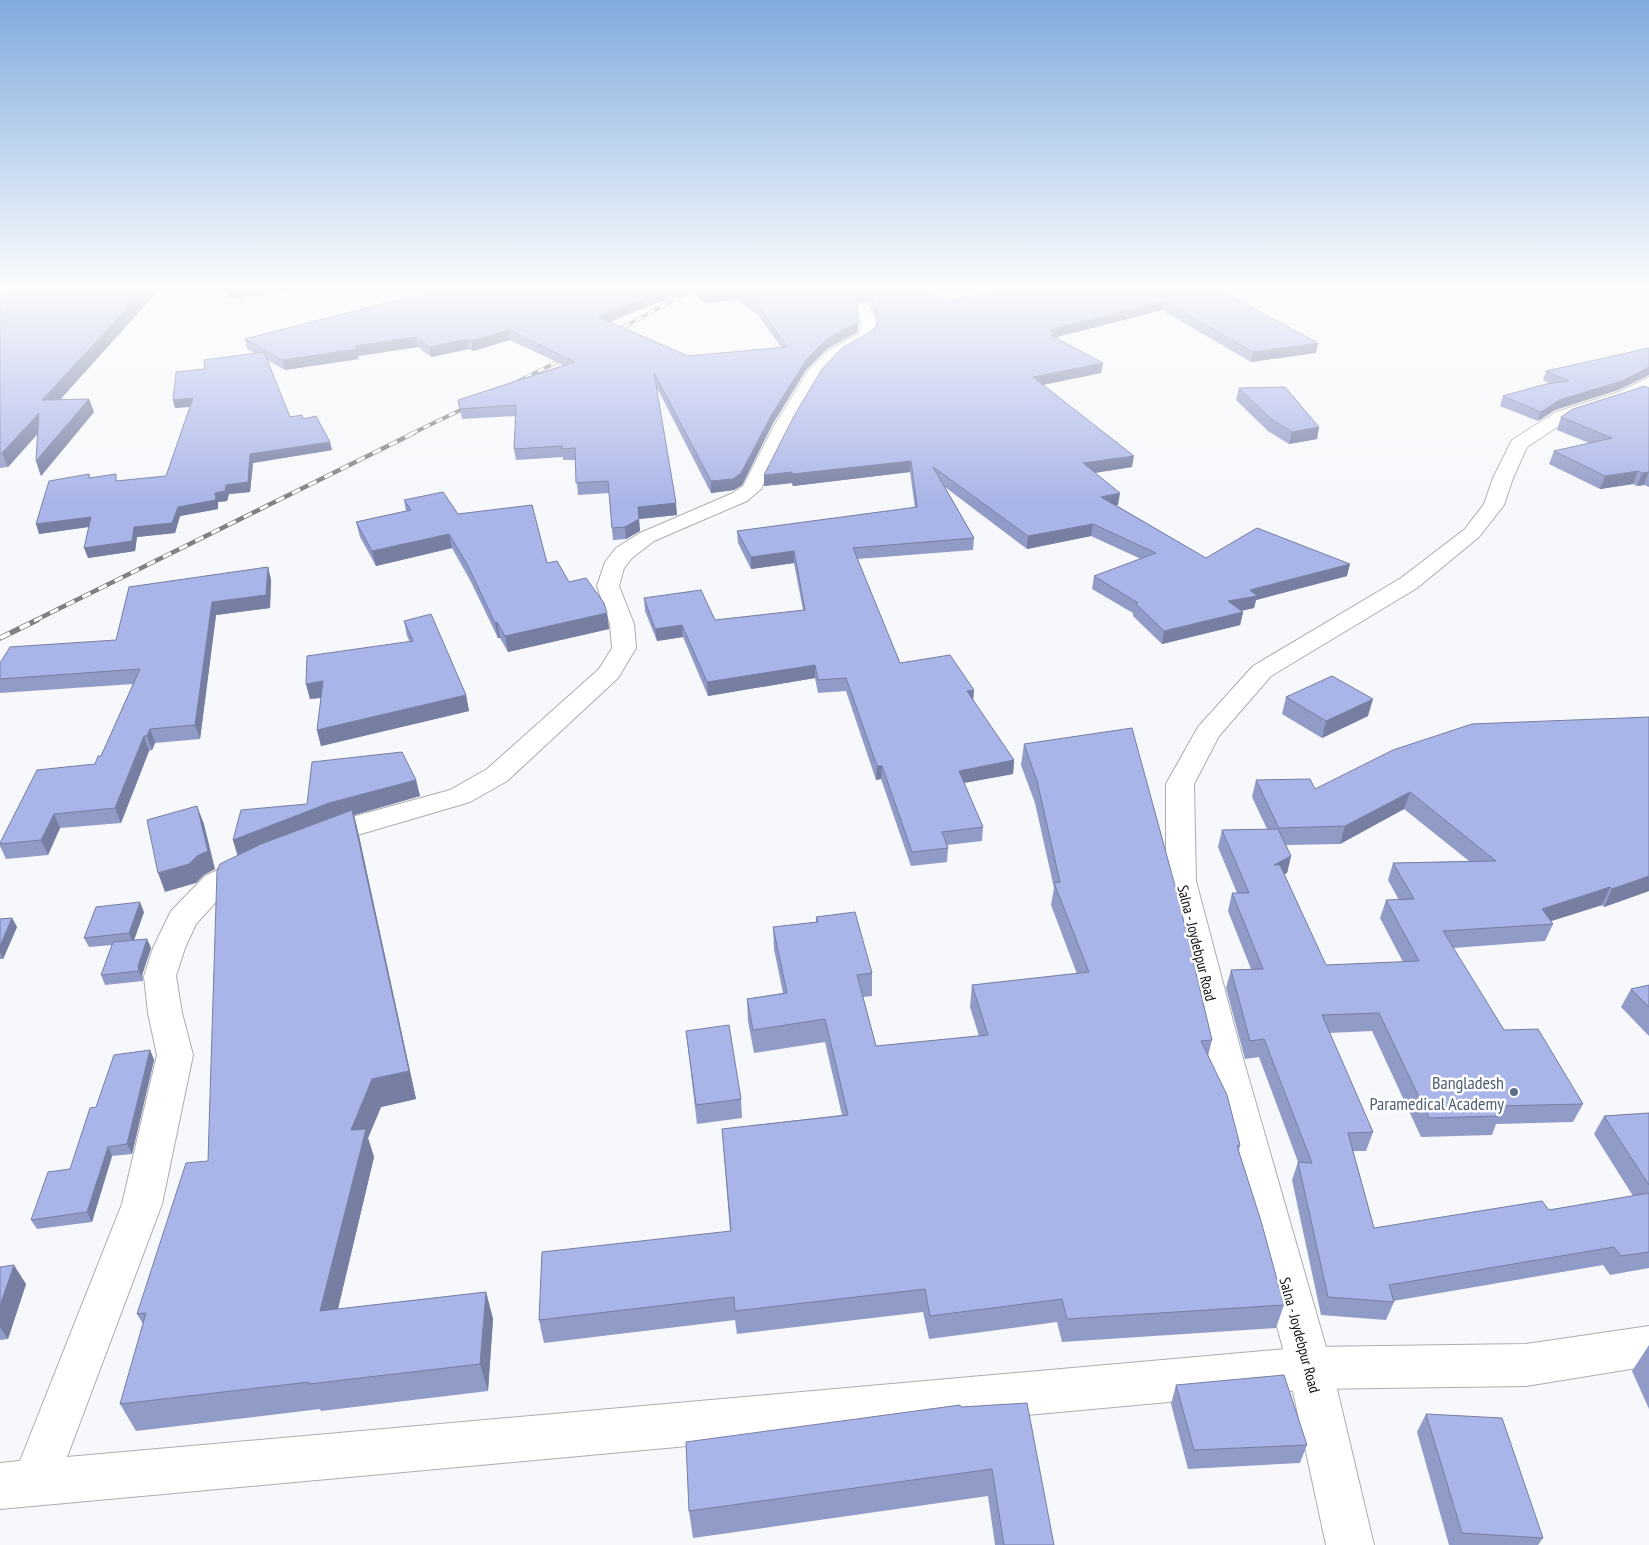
<svg xmlns="http://www.w3.org/2000/svg" width="1649" height="1545" font-family="'PT Sans Narrow',sans-serif">
  <style>
    .lines { fill: none; stroke-linecap: round; stroke-linejoin: round }
    .minor-casing { stroke: #adadb0; stroke-width: 2 }
    .secondary-casing { stroke: #adadb0; stroke-width: 2 }
    .minor { fill: #fff; fill-rule: evenodd }
    .secondary { fill: #fff; fill-rule: evenodd }
    .rail-far2-casing { stroke: #7f8082; stroke-width: 4 }
    .rail-far1-casing { stroke: #7f8082; stroke-width: 4.5 }
    .rail-casing { stroke: #7f8082; stroke-width: 5.5 }
    .rail-far2 { stroke: #fff; stroke-width: 2.5; stroke-dasharray: 7; stroke-linecap: butt }
    .rail-far1 { stroke: #fff; stroke-width: 3; stroke-dasharray: 9; stroke-linecap: butt }
    .rail { stroke: #fff; stroke-width: 4; stroke-dasharray: 11; stroke-linecap: butt }
    .wall { fill: #919bc8; fill-rule: evenodd }
    .shaded-wall { fill: #767ea2 }
    .building { fill: #a9b4e8; stroke: #767ea2 }
    .service-dot { fill: #5c6f8a; stroke: #fff; stroke-width: 2 }
    .labels { text-anchor: middle; dominant-baseline: central; stroke-width: 5; stroke-linejoin: round; paint-order: stroke }
    .street-label { font-size: 15px; fill: #0e0f10; stroke: #fff }
    .near-service-label { font-size: 18px; fill: #4e5e75; stroke: #fff; text-anchor: end }
  </style>
  <rect width="100%" height="100%" fill="#f7f8fb"/>
  <g class="lines">
    <defs>
      <g id="minor">
        <path d="M864,304L869,305C875,315 879,328 873,338L841,356L821,378L792,426L761,489L747,501L654,541L632,558L624,568L619,586L634,624L636,648L618,678L507,781L470,802L354,836L331,845L321,847L311,845L306,838L311,831L334,822L450,790L487,769L599,669L612,648L610,624L597,586L605,562L616,548L640,533L733,493L743,486L774,426L808,371L829,350L860,333L861,326L857,308L859,305Z"/>
        <polygon points="251,856 262,859 266,866 262,873 227,890 196,924 185,948 176,976 182,1013 193,1055 162,1204 67,1457 1310,1347 1526,1344 1649,1326 1649,1366 1526,1386 1310,1389 0,1509 0,1463 20,1461 122,1204 157,1055 148,1013 144,976 153,948 171,911 205,876 240,859"/>
      </g>
      <polygon id="secondary" points="1649,377 1649,389 1631,400 1568,420 1527,447 1513,478 1504,505 1479,537 1417,588 1271,676 1219,736 1194,784 1196,881 1242,1055 1332,1368 1374,1545 1326,1545 1288,1368 1206,1055 1166,881 1166,784 1198,727 1253,666 1401,578 1465,529 1484,504 1493,478 1512,440 1556,412 1619,392"/>
    </defs>
    <use href="#minor" class="minor-casing"/>
    <use href="#secondary" class="secondary-casing"/>
    <use href="#minor" class="minor"/>
    <use href="#secondary" class="secondary"/>
    <defs>
      <g id="rail-far2">
        <polyline points="611,334 697,287"/>
        <polyline points="513,384 569,356"/>
        <polyline points="411,434 473,404"/>
      </g>
      <polyline id="rail-far1" points="34,621 414,433"/>
      <polyline id="rail" points="0,638 37,620"/>
    </defs>
    <use href="#rail-far2" class="rail-far2-casing"/>
    <use href="#rail-far1" class="rail-far1-casing"/>
    <use href="#rail" class="rail-casing"/>
    <use href="#rail-far2" class="rail-far2"/>
    <use href="#rail-far1" class="rail-far1"/>
    <use href="#rail" class="rail"/>
  </g>
  <g class="wall">
    <path d="M423,287H923L947,302L1006,287H1232V291L1224,292L1318,343L1316,353L1251,362L1162,310L1057,337V339L1103,363L1101,373L1043,385L1132,467L1094,473L1118,505H1116L1206,558L1347,576L1256,600L1254,608L1241,611L1243,612L1240,625L1162,644L1133,616V613L1092,589L1094,576L1141,559L1091,536L1027,549L945,487L974,538L973,550L857,559L900,663L973,701L1014,760L1013,774L964,783L983,827L982,841L947,845L948,848L947,862L911,866L881,779L876,780L846,691L818,693L815,678L708,696L683,637L657,641L645,611L644,598L715,620L803,610L794,563L751,569L738,543L737,531L915,508L910,472L793,486L792,483L764,486L875,329L877,321L871,304L864,302L859,303L857,306L858,332L828,348L806,370L772,425L742,485L734,490L711,493L656,386L677,515L639,519L640,531L626,539L613,540L609,493L578,495L575,460H563V457L516,460L514,449L516,416L462,419L458,400L563,365L510,340L473,351L469,349L431,357L418,347L358,356L359,359L285,370L267,360L290,417L303,419L332,450L253,463L250,492L229,494L227,501L218,502V509L180,516L175,533L137,537L135,551L88,558L89,527L39,534L89,474L90,478L118,481L166,476L190,407L175,408L173,400L205,369L255,353L247,349L245,339L425,293ZM693,288L703,303L737,300L758,315L781,347L688,356L610,322Z"/>
    <polygon points="156,293 60,400 89,399 94,412 41,476 36,461 37,434 8,467 0,468 0,296"/>
    <polygon points="1546,371 1649,375 1618,390 1555,410 1538,421 1500,406 1503,396 1549,383 1543,380"/>
    <polygon points="1239,388 1319,427 1317,439 1289,444 1268,431 1236,400"/>
    <polygon points="1649,388 1649,487 1644,485 1637,486 1633,484 1600,489 1549,464 1554,451 1589,443 1557,430 1561,417"/>
    <polygon points="404,500 458,514 547,563 569,582 607,613 609,629 508,652 500,638 498,638 471,582 452,548 376,566 360,537 356,522 406,511"/>
    <polygon points="268,567 271,580 270,608 216,615 200,739 155,743 152,750 149,751 121,823 60,828 48,855 6,859 0,846 0,843 95,764 101,756 133,684 0,693 0,663 116,640"/>
    <polygon points="404,621 466,695 469,711 321,746 317,730 321,698 310,699 306,684 410,642 407,636"/>
    <polygon points="1286,697 1368,716 1322,738 1282,714"/>
    <path d="M1649,717V891L1604,907L1602,905L1551,921L1553,924L1545,941L1453,948L1504,1030L1583,1104L1573,1122L1496,1124L1492,1135L1421,1137L1372,1031L1329,1033L1373,1132L1366,1151H1353L1374,1228L1549,1210L1633,1196L1594,1134L1604,1116L1649,1113V1268L1610,1275L1603,1265L1393,1301L1394,1302L1386,1320L1321,1315L1292,1180L1298,1162L1259,1057L1245,1059L1226,988L1231,970L1251,969L1228,911L1232,893H1237L1218,847L1222,830L1267,829L1252,797L1256,780L1315,789ZM1404,809L1469,861L1393,863L1388,880L1399,900H1386L1380,918L1403,962L1326,965L1284,874L1287,873L1291,856L1286,845L1340,844Z"/>
    <polygon points="1024,744 1212,1040 1208,1056 1240,1145 1239,1151 1284,1305 1276,1328 1062,1342 1057,1322 929,1339 923,1312 737,1334 735,1320 544,1343 539,1320 730,1231 722,1129 842,1115 825,1042 754,1053 748,1021 747,999 783,993 774,949 773,927 816,922 816,917 872,973 872,996 863,997 876,1046 979,1036 970,1007 972,985 1077,974 1051,905 1054,888 1035,803 1021,765"/>
    <polygon points="416,780 420,796 354,815 359,836 416,1099 381,1107 368,1138 374,1157 338,1309 486,1292 493,1319 488,1391 321,1411 320,1409 136,1431 120,1404 143,1324 137,1314 208,1161 238,856 233,840 307,804"/>
    <polygon points="144,912 134,940 147,939 151,948 142,975 143,981 105,985 101,975 112,945 89,947 84,938"/>
    <polygon points="12,918 17,927 3,959 0,959 0,919"/>
    <polygon points="1649,985 1649,1036 1621,1007 1631,989"/>
    <polygon points="686,1031 741,1099 742,1118 697,1124"/>
    <polygon points="150,1050 154,1060 132,1154 112,1156 92,1222 37,1229 31,1220 70,1169 96,1107"/>
    <polygon points="0,1267 26,1284 8,1339 0,1340"/>
    <polygon points="1649,1345 1649,1409 1632,1371"/>
    <polygon points="1176,1385 1307,1445 1300,1463 1188,1469 1171,1404"/>
    <polygon points="961,1407 1054,1545 995,1545 988,1496 693,1538 689,1511"/>
    <polygon points="1426,1414 1543,1538 1538,1545 1449,1545 1417,1432"/>
  </g>
  <g class="shaded-wall">
    <polygon points="147,287 155,287 156,293 47,414 42,400"/>
    <polygon points="257,287 314,287 229,299 227,291"/>
    <polygon points="671,287 693,288 599,326 598,317"/>
    <polygon points="1211,287 1232,287 1232,291 1210,295"/>
    <polygon points="1597,287 1618,287 1596,291"/>
    <polygon points="736,290 737,300 703,303 702,293"/>
    <polygon points="864,293 864,302 859,303 855,307 856,298 859,294"/>
    <polygon points="1164,301 1162,310 1057,337 1056,343 1049,339 1049,330"/>
    <polygon points="858,322 858,332 828,348 806,370 772,425 742,485 734,490 711,493 711,481 772,414 806,360 828,338"/>
    <polygon points="509,330 510,340 473,351 471,341"/>
    <polygon points="416,337 418,347 358,356 359,359 285,370 282,360 355,346"/>
    <polygon points="467,339 469,349 431,357 429,347"/>
    <polygon points="1318,343 1316,353 1251,362 1253,352"/>
    <polygon points="1103,363 1101,373 1032,387 1033,377"/>
    <polygon points="1649,367 1649,375 1618,390 1555,410 1538,421 1541,412 1559,400"/>
    <polygon points="193,398 196,406 175,408 173,400"/>
    <polygon points="89,399 94,412 41,476 36,461"/>
    <polygon points="39,413 44,427 8,467 2,453"/>
    <polygon points="1319,427 1317,439 1289,444 1292,432"/>
    <polygon points="330,442 332,450 253,463 250,492 229,494 227,501 218,502 218,509 180,516 175,533 137,537 135,551 88,558 84,548 134,527 178,507 215,493 226,485 250,454"/>
    <polygon points="1134,456 1132,467 1081,475 1083,463"/>
    <polygon points="911,461 910,472 793,486 792,483 764,486 764,475"/>
    <polygon points="1638,471 1633,484 1600,489 1605,476"/>
    <polygon points="1649,472 1644,485 1637,486 1642,473"/>
    <polygon points="1120,493 1118,505 1099,508 1101,497"/>
    <polygon points="676,503 677,515 639,519 640,531 626,539 625,527 638,507"/>
    <polygon points="91,517 95,526 39,534 36,524"/>
    <polygon points="1093,524 1091,536 1027,549 1028,536"/>
    <polygon points="449,534 452,548 376,566 372,551"/>
    <polygon points="794,551 794,563 751,569 751,557"/>
    <polygon points="1350,564 1347,576 1256,600 1254,608 1225,614 1228,601 1250,590"/>
    <polygon points="268,567 271,580 270,608 216,615 200,739 195,725 212,602"/>
    <polygon points="1243,612 1240,625 1162,644 1164,631"/>
    <polygon points="607,613 609,629 508,652 505,636"/>
    <polygon points="497,622 500,638 498,638 495,623"/>
    <polygon points="682,625 683,637 657,641 655,629"/>
    <polygon points="815,665 815,678 708,696 707,682"/>
    <polygon points="323,681 327,697 310,699 306,684"/>
    <polygon points="974,690 973,703 967,691"/>
    <polygon points="466,695 469,711 321,746 317,730"/>
    <polygon points="1373,699 1368,716 1322,738 1326,721"/>
    <polygon points="150,729 155,743 152,750 147,736"/>
    <polygon points="144,736 149,751 121,823 115,808"/>
    <polygon points="1014,760 1013,774 958,784 959,771"/>
    <polygon points="877,766 882,766 881,779 876,780"/>
    <polygon points="416,780 420,796 354,815 359,836 416,1099 381,1107 368,1138 374,1157 331,1338 320,1311 351,1130 238,857 233,840 329,803"/>
    <polygon points="1410,792 1404,809 1340,844 1345,826"/>
    <polygon points="197,806 204,824 215,869 204,875 196,883 165,892 158,873"/>
    <polygon points="54,814 60,828 48,855 41,840"/>
    <polygon points="1291,856 1287,873 1269,883 1274,865"/>
    <polygon points="1649,876 1649,891 1604,907 1612,889"/>
    <polygon points="1610,887 1602,905 1542,924 1542,909"/>
    <polygon points="140,902 144,912 133,943 129,933"/>
    <polygon points="12,918 17,927 3,959 0,952 0,946"/>
    <polygon points="147,939 151,948 142,975 143,981 139,971 138,966"/>
    <polygon points="150,1050 154,1060 132,1154 127,1144"/>
    <polygon points="108,1147 112,1156 92,1222 87,1212"/>
    <polygon points="14,1265 26,1284 8,1339 0,1327 0,1306"/>
    <polygon points="486,1292 493,1319 488,1391 480,1364"/>
  </g>
  <g class="building">
    <polygon points="8,287 147,287 42,400 89,399 36,461 39,413 2,453 0,453 0,296 2,295"/>
    <polygon points="226,287 257,287 227,291"/>
    <polygon points="424,287 671,287 598,317 688,356 787,347 758,305 736,290 702,293 698,287 923,287 947,302 1006,287 1214,287 1318,343 1253,352 1164,301 1049,330 1057,333 1050,335 1103,363 1033,377 1134,456 1083,463 1120,493 1101,497 1206,558 1257,528 1350,564 1250,590 1257,596 1228,601 1243,612 1164,631 1135,603 1138,603 1094,576 1156,553 1093,524 1028,536 933,467 974,538 853,548 900,663 950,655 974,690 967,691 1014,760 959,771 983,827 942,832 948,848 912,852 882,766 877,766 846,678 818,680 815,665 707,682 682,625 655,629 644,598 701,590 715,620 805,610 794,551 751,557 737,531 917,507 911,461 792,474 792,472 764,475 794,416 822,369 842,348 875,329 878,321 878,312 871,295 864,293 859,294 856,298 858,322 828,338 806,360 772,414 741,473 733,479 711,481 654,373 676,503 638,507 639,519 625,527 612,528 608,481 576,483 575,448 562,449 562,446 514,449 516,405 460,409 458,400 575,362 509,330 471,341 467,339 429,347 416,337 355,346 357,349 282,360 245,339 425,293"/>
    <polygon points="1649,348 1649,367 1622,381 1559,400 1541,412 1503,396 1546,384 1569,381 1546,371"/>
    <polygon points="264,352 290,417 302,415 303,419 316,416 330,442 250,454 248,482 226,485 225,491 215,493 216,500 178,507 172,523 134,527 132,541 84,548 91,517 36,524 49,481 89,474 89,478 116,474 116,481 166,476 193,398 173,400 176,372 205,369 204,360"/>
    <polygon points="1643,386 1649,388 1649,472 1642,473 1638,471 1605,476 1554,451 1612,438 1561,417 1573,409 1636,389"/>
    <polygon points="1285,387 1319,427 1292,432 1270,418 1239,388"/>
    <polygon points="443,492 458,514 532,505 547,563 557,561 569,582 586,578 604,603 607,613 505,636 497,622 495,623 468,566 449,534 372,551 356,522 411,510 404,500"/>
    <polygon points="268,567 266,595 212,602 195,725 150,729 147,736 144,736 115,808 54,814 41,840 0,844 0,843 37,770 95,764 98,756 101,756 140,669 0,679 0,663 10,647 116,640 129,587"/>
    <polygon points="431,614 466,695 317,730 323,681 306,684 307,656 413,641 404,621"/>
    <polygon points="1332,676 1373,699 1326,721 1286,697"/>
    <polygon points="1649,717 1649,876 1612,889 1610,887 1542,909 1553,924 1443,931 1504,1030 1538,1029 1583,1104 1495,1106 1500,1116 1429,1118 1379,1013 1322,1015 1373,1132 1348,1133 1374,1228 1542,1201 1549,1210 1649,1193 1649,1252 1621,1256 1614,1247 1389,1285 1394,1302 1328,1297 1298,1162 1312,1163 1264,1039 1250,1041 1231,970 1263,969 1232,893 1249,893 1222,830 1278,829 1291,856 1274,865 1280,865 1326,965 1419,961 1386,900 1414,899 1393,863 1496,861 1410,792 1345,826 1279,828 1256,780 1310,779 1315,789 1393,750 1472,724"/>
    <polygon points="1132,728 1177,893 1212,1040 1201,1041 1227,1095 1240,1145 1237,1146 1261,1221 1284,1305 1067,1319 1062,1299 930,1316 925,1289 735,1311 734,1297 539,1320 542,1252 731,1231 722,1129 848,1115 825,1019 753,1030 747,999 787,993 773,927 818,922 816,917 855,912 872,973 857,975 876,1046 988,1035 972,985 1089,972 1054,883 1060,882 1037,781 1024,744"/>
    <polygon points="402,752 416,780 329,803 233,840 241,810 307,804 312,762"/>
    <polygon points="197,806 208,851 197,856 189,864 158,873 147,820"/>
    <polygon points="352,810 409,1071 372,1079 351,1130 366,1129 320,1311 486,1292 480,1364 309,1384 309,1382 120,1404 146,1313 137,1314 186,1163 208,1161 217,871 220,864 261,844"/>
    <polygon points="140,902 129,933 84,938 96,907"/>
    <polygon points="12,918 0,946 0,919"/>
    <polygon points="147,939 138,966 139,971 101,975 113,942"/>
    <polygon points="1649,985 1649,1007 1631,989"/>
    <polygon points="729,1025 741,1099 696,1105 686,1031"/>
    <polygon points="150,1050 127,1144 108,1147 87,1212 31,1220 48,1172 70,1169 90,1108 96,1107 114,1055"/>
    <polygon points="1649,1113 1649,1185 1604,1116"/>
    <polygon points="14,1265 0,1306 0,1267"/>
    <polygon points="1284,1375 1307,1445 1194,1450 1176,1385"/>
    <polygon points="1027,1403 1054,1545 1004,1545 992,1469 689,1511 686,1442 960,1405 961,1407"/>
    <polygon points="1426,1414 1502,1418 1543,1538 1462,1533"/>
  </g>
  <linearGradient id="sky" x2="0" y2="1"><stop stop-color="#80abdd"/><stop offset="0.57" stop-color="#fbfcfd"/><stop offset="1" stop-color="#fbfcfd" stop-opacity="0"/></linearGradient>
  <rect width="1649" height="504" fill="url(#sky)"/>
  <circle class="service-dot" cx="1514" cy="1092" r="5"/>
  <g class="labels">
    <g class="street-label">
      <text transform="translate(1197 943) rotate(76)">Salna - Joydebpur Road</text>
      <text transform="translate(1300 1335) rotate(75)">Salna - Joydebpur Road</text>
    </g>
    <g class="near-service-label">
      <text x="1504" y="1082">Bangladesh<tspan x="1504" dy="21">Paramedical Academy</tspan></text>
    </g>
  </g>
</svg>
